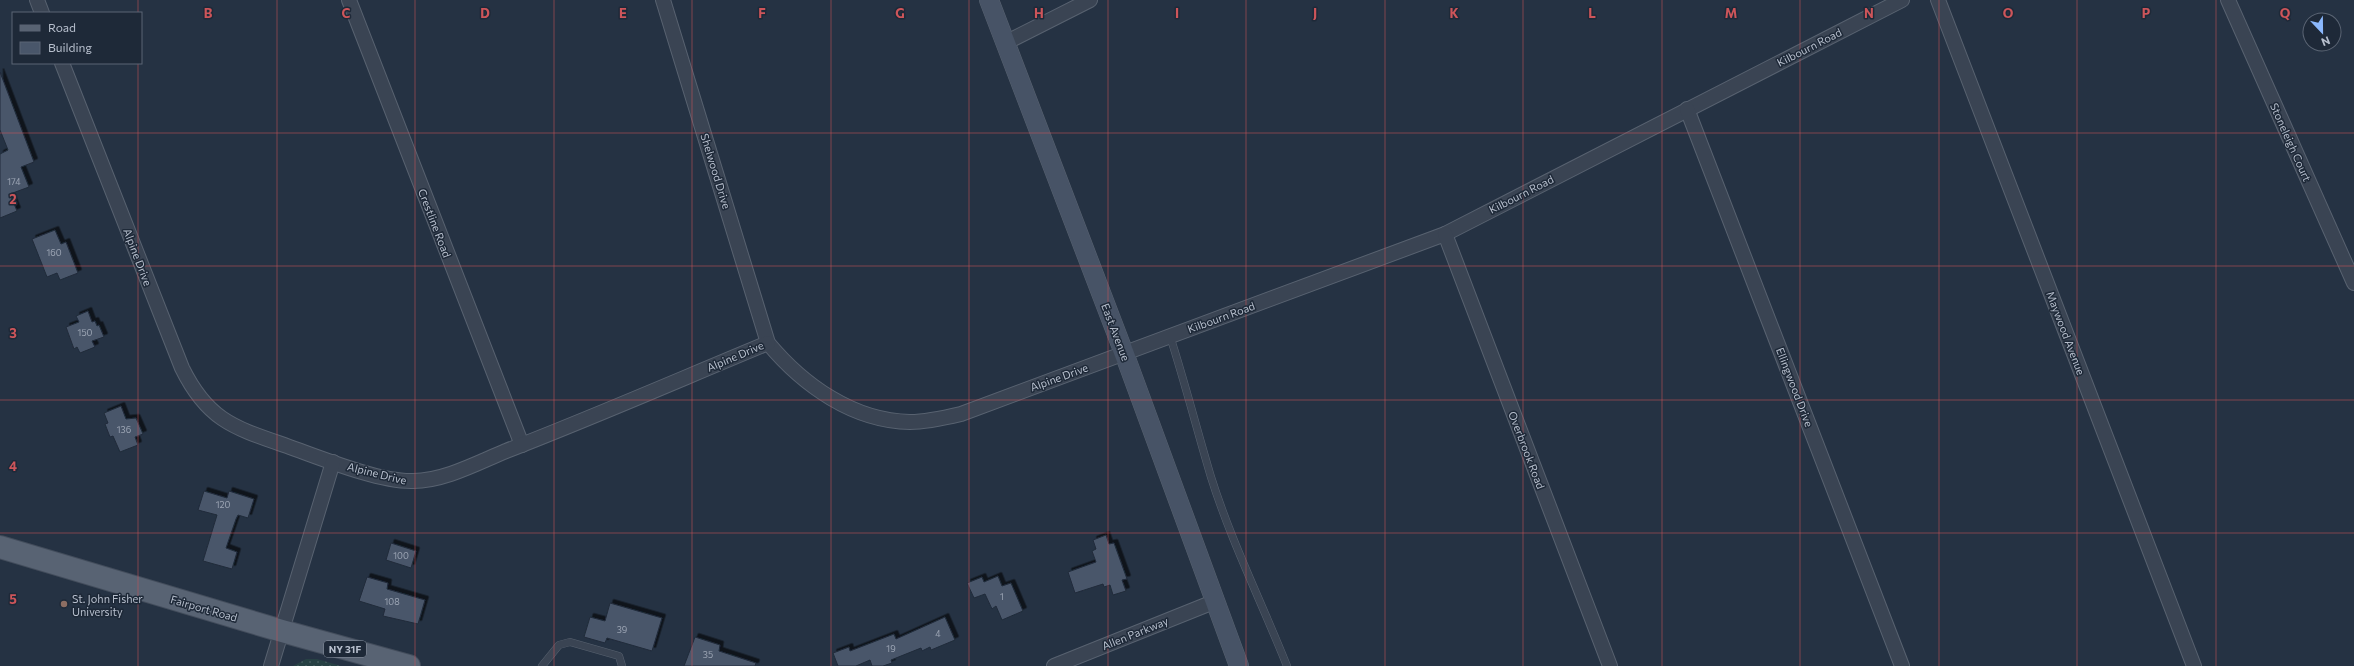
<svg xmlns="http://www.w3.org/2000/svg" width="2354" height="666" font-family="Commissioner,sans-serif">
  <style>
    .grass { fill: url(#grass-dots) }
    .building { fill: #49566a; stroke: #202b3a; filter: url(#shadow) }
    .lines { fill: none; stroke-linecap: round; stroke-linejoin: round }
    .lane-casing { stroke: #586270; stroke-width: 8 }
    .street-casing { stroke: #586270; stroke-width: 16 }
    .secondary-casing { stroke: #586270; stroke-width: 20 }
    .primary-casing { stroke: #434d5c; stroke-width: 24 }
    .lane { stroke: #3a4453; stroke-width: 7 }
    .street { stroke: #3a4453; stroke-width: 14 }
    .secondary { stroke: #475366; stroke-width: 19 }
    .primary { stroke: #586373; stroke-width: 22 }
    .grid { fill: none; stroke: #cd555a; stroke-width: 1; stroke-opacity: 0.55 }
    .education-dot { fill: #8d6e63; stroke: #1e2938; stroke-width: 1.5 }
    .labels { text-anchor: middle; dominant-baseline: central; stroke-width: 3; stroke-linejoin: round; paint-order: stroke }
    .number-label { font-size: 9px; fill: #9ca5b4 }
    .shield { fill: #1e2938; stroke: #8992a0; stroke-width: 1 }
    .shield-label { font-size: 10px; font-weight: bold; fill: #b7bfcd }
    .street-label { font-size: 11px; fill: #b7bfcd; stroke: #1e2938 }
    .poi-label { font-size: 11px; fill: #b7bfcd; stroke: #1e2938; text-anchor: start }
    .grid-label { font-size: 13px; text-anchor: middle; font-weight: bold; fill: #cd555a; stroke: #1e2938; stroke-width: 3; stroke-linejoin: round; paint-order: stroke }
  </style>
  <defs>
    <pattern id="grass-dots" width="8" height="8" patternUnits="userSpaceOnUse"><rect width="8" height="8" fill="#274144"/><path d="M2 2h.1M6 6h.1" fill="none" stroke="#445b5e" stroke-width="1.8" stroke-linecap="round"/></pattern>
    <filter id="shadow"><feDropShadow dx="3.5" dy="-3.5" stdDeviation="0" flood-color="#0009"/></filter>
  </defs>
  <rect width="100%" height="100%" fill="#253243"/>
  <polygon class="grass" points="306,659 317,659 341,666 293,666"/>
  <g class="building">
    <polygon points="0,72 34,162 21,167 29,187 10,194 17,211 0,218 0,154 8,150 0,130"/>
    <polygon points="55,230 61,244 66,242 78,273 60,280 57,273 47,277 32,239"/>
    <polygon points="88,311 92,322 95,321 97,326 99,325 104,337 92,341 95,347 80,353 77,347 74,349 66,327 79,322 76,316"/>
    <polygon points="121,406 126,419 136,418 143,434 135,437 138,445 120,452 113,436 110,437 105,424 108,423 104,413"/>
    <polygon points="204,491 227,498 229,491 254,499 248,518 238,515 236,519 226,548 237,552 232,569 203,561 217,515 198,510"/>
    <polygon points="1106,535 1109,544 1114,543 1127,579 1122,580 1126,591 1113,595 1110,585 1104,587 1103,584 1075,593 1068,572 1096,562 1092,551 1096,549 1093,540"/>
    <polygon points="391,543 416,551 411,568 386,560"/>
    <polygon points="998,576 1002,586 1011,583 1023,611 1002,620 996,606 992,609 985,594 974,598 967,583 982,577 984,582"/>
    <polygon points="367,577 388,583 387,589 425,600 418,624 383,616 385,609 359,601"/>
    <polygon points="610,603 662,618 652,651 607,638 605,643 584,637 590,617 605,621"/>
    <polygon points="945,617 955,640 931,650 930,647 922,651 921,648 891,660 892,663 883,666 872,666 870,660 856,666 838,666 833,653 849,647 850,651 894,634 896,639"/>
    <polygon points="695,637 720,645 719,651 756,663 755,666 684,666"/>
  </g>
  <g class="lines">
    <defs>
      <g id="lane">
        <path d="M1170,336C1185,383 1197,430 1211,477C1231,541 1262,603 1287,666"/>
        <polyline points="542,666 559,645 570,642 619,656 622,666"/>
      </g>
      <g id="street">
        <polyline points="37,0 42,13"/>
        <polyline points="349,0 522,445"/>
        <path d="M663,0L768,343C803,385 853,421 910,422C927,422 944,418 961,414L1445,234L1902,0"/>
        <polyline points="1938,0 2194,666"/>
        <polyline points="2228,0 2354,283"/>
        <polyline points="1005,43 1090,0"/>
        <path d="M62,63L182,368C208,421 235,428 287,446C321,458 379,482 413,481C444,481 477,463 506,451C594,417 681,379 768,343"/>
        <polyline points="1687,109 1902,666"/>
        <polyline points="1445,234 1610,666"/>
        <polyline points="271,666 333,462"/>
        <polyline points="1054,666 1216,601"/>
      </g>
      <polyline id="secondary" points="989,0 1124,353 1239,666"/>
      <polyline id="primary" points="0,547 282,631 409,666"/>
    </defs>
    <use href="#lane" class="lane-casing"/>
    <use href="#street" class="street-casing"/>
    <use href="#secondary" class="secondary-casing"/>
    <use href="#primary" class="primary-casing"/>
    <use href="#lane" class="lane"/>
    <use href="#street" class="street"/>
    <use href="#secondary" class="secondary"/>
    <use href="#primary" class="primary"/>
  </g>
  <path class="grid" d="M138,0V13M277,0V666M415,0V666M554,0V666M692,0V666M831,0V666M969,0V666M1108,0V666M1246,0V666M1385,0V666M1523,0V666M1662,0V666M1800,0V666M1939,0V666M2077,0V666M2216,0V666M138,63V666M0,133H2354M0,266H2354M0,400H2354M0,533H2354"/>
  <circle class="education-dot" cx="64" cy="604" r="4"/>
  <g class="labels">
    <g class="number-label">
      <text x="14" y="181">174</text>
      <text x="54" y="252">160</text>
      <text x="85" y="332">150</text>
      <text x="124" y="429">136</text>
      <text x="223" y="504">120</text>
      <text x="401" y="555">100</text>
      <text x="1002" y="596">1</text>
      <text x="392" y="601">108</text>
      <text x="622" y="629">39</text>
      <text x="938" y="633">4</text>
      <text x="891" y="648">19</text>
      <text x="708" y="654">35</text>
    </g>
    <rect class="shield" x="324" y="641" width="42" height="16" rx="3"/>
    <g class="shield-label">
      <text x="345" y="649">NY 31F</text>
    </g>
    <g class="street-label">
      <text transform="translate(1809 47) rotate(-27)">Kilbourn Road</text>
      <text transform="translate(2291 142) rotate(66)">Stoneleigh Court</text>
      <text transform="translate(716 171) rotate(73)">Shelwood Drive</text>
      <text transform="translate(1521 194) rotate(-27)">Kilbourn Road</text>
      <text transform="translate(435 223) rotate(69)">Crestline Road</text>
      <text transform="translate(138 257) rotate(69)">Alpine Drive</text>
      <text transform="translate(1221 317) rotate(-20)">Kilbourn Road</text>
      <text transform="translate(1116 332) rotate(69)">East Avenue</text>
      <text transform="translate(2066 333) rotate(69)">Maywood Avenue</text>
      <text transform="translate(735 356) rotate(-23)">Alpine Drive</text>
      <text transform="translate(1059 377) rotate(-20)">Alpine Drive</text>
      <text transform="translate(1795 387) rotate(69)">Ellingwood Drive</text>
      <text transform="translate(1527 450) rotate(69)">Overbrook Road</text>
      <text transform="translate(377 473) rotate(14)">Alpine Drive</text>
      <text transform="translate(204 608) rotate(16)">Fairport Road</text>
      <text transform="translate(1135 633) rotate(-22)">Allen Parkway</text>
    </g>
    <g class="poi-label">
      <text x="72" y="598">St. John Fisher<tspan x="72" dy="13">University</tspan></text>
    </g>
  </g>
  <g class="grid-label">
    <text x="208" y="18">B</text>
    <text x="346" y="18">C</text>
    <text x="485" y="18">D</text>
    <text x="623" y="18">E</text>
    <text x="762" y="18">F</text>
    <text x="900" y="18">G</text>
    <text x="1039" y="18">H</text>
    <text x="1177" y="18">I</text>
    <text x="1315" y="18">J</text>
    <text x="1454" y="18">K</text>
    <text x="1592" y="18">L</text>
    <text x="1731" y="18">M</text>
    <text x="1869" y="18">N</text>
    <text x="2008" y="18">O</text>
    <text x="2146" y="18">P</text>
    <text x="2285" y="18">Q</text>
    <text x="13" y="204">2</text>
    <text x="13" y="338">3</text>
    <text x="13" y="471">4</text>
    <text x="13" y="604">5</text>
  </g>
  <rect x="12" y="12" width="130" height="52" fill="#1e2938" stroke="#5b6574"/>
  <rect x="20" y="25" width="20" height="6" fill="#586373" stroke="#5b6574"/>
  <text x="48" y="32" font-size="12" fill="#b7bfcd">Road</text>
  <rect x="20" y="42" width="20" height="12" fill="#49566a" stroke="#5b6574"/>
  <text x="48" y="52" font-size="12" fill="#b7bfcd">Building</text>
  <g transform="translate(2322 32) rotate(158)"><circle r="19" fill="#1e2938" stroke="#5b6574"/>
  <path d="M0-3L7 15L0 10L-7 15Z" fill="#8bb8fd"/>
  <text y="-6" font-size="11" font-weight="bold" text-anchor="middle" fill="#b7bfcd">N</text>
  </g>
</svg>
